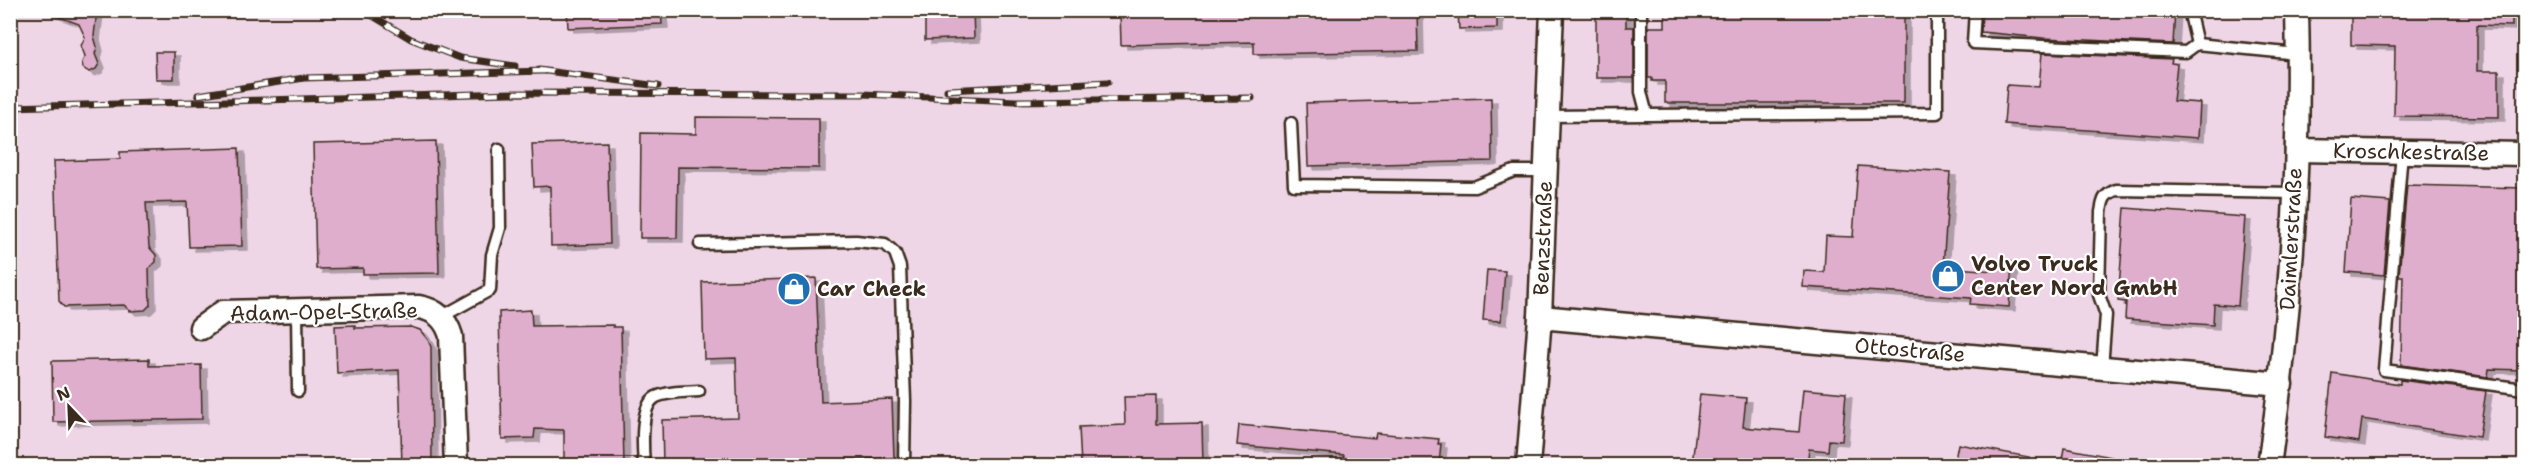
<svg xmlns="http://www.w3.org/2000/svg" width="2535" height="476" font-family="'Shantell Sans',sans-serif">
  <style>
    .built { fill: #efd6e6 }
    .building { fill: #e0aecd; stroke: #3b2a1e; stroke-width: 1.5; filter: url(#shadow) }
    .lines { fill: none; stroke-linecap: round; stroke-linejoin: round }
    .lane-casing { stroke: #3b2a1e; stroke-width: 15 }
    .street-casing { stroke: #3b2a1e; stroke-width: 27 }
    .lane { stroke: #fff; stroke-width: 10 }
    .street { stroke: #fff; stroke-width: 22 }
    .rail-casing { stroke: #3b2a1e; stroke-width: 7 }
    .rail { stroke: #fff; stroke-width: 4.5; stroke-dasharray: 14; stroke-linecap: butt }
    .labels { text-anchor: middle; dominant-baseline: central; stroke-width: 4.5; stroke-linejoin: round; paint-order: stroke }
    .street-label { font-size: 21px; fill: #3b2a1e; stroke: #fff }
    .poi-label { font-size: 21px; font-weight: bold; fill: #3b2a1e; stroke: #fff; text-anchor: start }
  </style>
  <defs>
    <filter id="shadow"><feDropShadow dx="6" dy="4" stdDeviation="0" flood-color="#0004"/></filter>
  </defs>
  <rect width="100%" height="100%" fill="#f6e7f0"/>
  <filter id="ink" filterUnits="userSpaceOnUse"><feTurbulence type="fractalNoise" baseFrequency=".0167" numOctaves="2"/><feDisplacementMap in="SourceGraphic" scale="12" xChannelSelector="R" yChannelSelector="G"/><feConvolveMatrix kernelMatrix="1 2 1 2 8 2 1 2 1" color-interpolation-filters="sRGB"/></filter>
  <g filter="url(#ink)">
    <polygon class="built" points="10,11 2524,11 2524,465 11,465"/>
    <g class="building">
      <polygon points="47,10 97,10 94,36 97,47 95,54 99,64 96,69 89,72 83,68 82,62 85,56 81,46 85,37 79,24 46,12"/>
      <polygon points="567,10 661,10 662,24 568,28"/>
      <polygon points="925,10 973,10 974,38 925,40"/>
      <polygon points="1120,10 1417,10 1418,51 1254,54 1254,42 1121,45"/>
      <polygon points="1458,10 1497,10 1497,28 1459,29"/>
      <polygon points="1596,10 1626,10 1626,27 1634,27 1634,78 1596,78"/>
      <polygon points="1665,10 1904,10 1904,103 1665,103 1665,81 1652,81 1652,78 1648,78 1648,27 1665,27"/>
      <polygon points="1982,10 2175,10 2173,44 2043,38 1981,32"/>
      <polygon points="2351,10 2512,10 2512,26 2477,25 2477,71 2499,71 2499,117 2394,116 2395,46 2351,45"/>
      <polygon points="155,52 174,52 174,79 156,79"/>
      <polygon points="2042,53 2172,59 2171,63 2177,64 2173,101 2200,103 2198,138 2004,124 2007,85 2039,87"/>
      <polygon points="1491,98 1492,161 1308,166 1306,103"/>
      <polygon points="696,117 819,118 819,168 678,167 677,238 640,238 641,133 696,134"/>
      <polygon points="436,141 439,273 363,274 363,268 316,269 313,144"/>
      <polygon points="607,142 610,244 551,246 550,186 534,187 532,144"/>
      <polygon points="239,148 242,246 189,247 187,202 146,203 149,247 156,255 156,262 149,268 150,305 145,310 130,311 124,305 64,307 59,301 54,161 120,159 120,152"/>
      <polygon points="1858,166 1950,172 1943,267 1995,271 1996,260 2012,262 2009,307 1970,304 1971,298 1803,287 1804,271 1824,272 1826,236 1853,237"/>
      <polygon points="2407,185 2524,188 2524,370 2489,369 2488,377 2401,365 2403,276 2399,276"/>
      <polygon points="2351,199 2390,202 2384,275 2346,272"/>
      <polygon points="2125,208 2245,217 2238,306 2214,304 2213,325 2125,319 2126,302 2118,301"/>
      <polygon points="1487,270 1505,271 1501,321 1483,320"/>
      <polygon points="816,278 821,402 892,399 894,458 834,460 834,465 663,465 662,420 738,418 736,358 704,359 702,282"/>
      <polygon points="531,310 532,326 613,325 613,327 621,327 624,465 564,465 564,430 535,429 534,438 502,439 499,312"/>
      <polygon points="355,325 355,328 411,327 420,330 428,340 431,347 432,465 402,465 399,370 337,373 335,326"/>
      <polygon points="149,359 149,366 201,365 202,419 53,422 52,361"/>
      <polygon points="2332,373 2400,384 2400,380 2486,391 2479,437 2362,419 2359,442 2325,437"/>
      <polygon points="1803,389 1846,393 1842,441 1829,440 1828,451 1809,449 1807,465 1692,465 1700,394 1746,398 1743,427 1799,432"/>
      <polygon points="1156,396 1156,424 1202,423 1203,465 1081,465 1079,427 1125,425 1124,397"/>
      <polygon points="1239,425 1375,438 1376,433 1439,439 1438,444 1441,444 1439,465 1365,460 1365,465 1343,465 1344,455 1237,445"/>
      <polygon points="1958,444 2029,457 2028,465 1954,465"/>
      <polygon points="2064,448 2112,457 2111,465 2061,465"/>
    </g>
    <g class="lines">
      <defs>
        <g id="lane">
          <polyline points="1641,10 1641,92 1647,115 1937,113 1937,10"/>
          <polyline points="1975,10 1973,43 2186,52 2197,44"/>
          <polyline points="2189,10 2197,44"/>
          <polyline points="2197,44 2298,54"/>
          <polyline points="1548,116 1647,115"/>
          <polyline points="1291,123 1294,185 1474,187 1514,171 1546,171"/>
          <polyline points="2402,152 2384,370 2524,389"/>
          <polyline points="700,244 856,241 885,244 895,253 900,267 905,401 904,466"/>
          <polyline points="297,310 298,391"/>
          <polyline points="441,317 490,290 492,255 500,228 499,149"/>
          <path d="M2102,368L2106,315L2099,295L2101,212C2103,199 2104,195 2116,190L2295,193"/>
          <path d="M644,466C643,449 639,406 656,397C669,391 686,392 699,391"/>
        </g>
        <g id="street">
          <polyline points="2297,150 2524,154"/>
          <polyline points="1540,317 2281,384"/>
          <path d="M201,328L223,312L419,307C436,310 446,319 451,336L456,466"/>
          <polyline points="1528,466 1540,317 1552,10"/>
          <path d="M2269,466C2291,315 2301,163 2297,10"/>
        </g>
      </defs>
      <use href="#lane" class="lane-casing"/>
      <use href="#street" class="street-casing"/>
      <use href="#lane" class="lane"/>
      <use href="#street" class="street"/>
      <defs>
        <g id="rail">
          <polyline points="363,10 411,39 460,58 515,66"/>
          <polyline points="539,70 658,86"/>
          <polyline points="947,90 1108,82"/>
          <polyline points="198,95 304,78 545,71"/>
          <polyline points="10,107 511,93 863,94 1016,101 1252,98"/>
        </g>
      </defs>
      <use href="#rail" class="rail-casing"/>
      <use href="#rail" class="rail"/>
    </g>
  </g>
  <defs>
    <symbol id="shop-disc" viewBox="-11 -11 22 22"><circle r="9.5" fill="#1f6fb2" stroke="#fff"/><path d="M-5-2.5h2.3a2.7 3.5 0 0 1 5.4 0H5L5.5 6h-11ZM-1.5-2.5h3a1.5 2.3 0 0 0-3 0Z" fill="#fff"/></symbol>
  </defs>
  <g fill-rule="evenodd">
    <use href="#shop-disc" x="1929" y="257" width="38" height="38"/>
    <use href="#shop-disc" x="775" y="270" width="38" height="38"/>
  </g>
  <g class="labels">
    <g class="street-label">
      <text transform="translate(2411 152) rotate(1)">Kroschkestraße</text>
      <text transform="translate(1543 238) rotate(-88)">Benzstraße</text>
      <text transform="translate(2291 239) rotate(-87)">Daimlerstraße</text>
      <text transform="translate(324 312) rotate(-1)">Adam-Opel-Straße</text>
      <text transform="translate(1910 350) rotate(5)">Ottostraße</text>
    </g>
    <g class="poi-label">
      <text x="1971" y="264">Volvo Truck<tspan x="1971" dy="24">Center Nord GmbH</tspan></text>
      <text x="817" y="289">Car Check</text>
    </g>
  </g>
  <rect width="2535" height="476" fill="none" stroke="#fff" stroke-width="36"/>
  <rect x="18" y="18" width="2499" height="440" fill="none" stroke="#3b2a1e" stroke-width="2" filter="url(#ink)"/>
  <g transform="translate(69 407) rotate(337)" stroke="#ffffff" stroke-width="4.5" paint-order="stroke">
  <path d="M0-4.5L10 22L0 15L-10 22Z" fill="#3b2a1e"/>
  <text y="-9" font-size="16" font-weight="bold" text-anchor="middle" fill="#3b2a1e">N</text>
  </g>
</svg>
